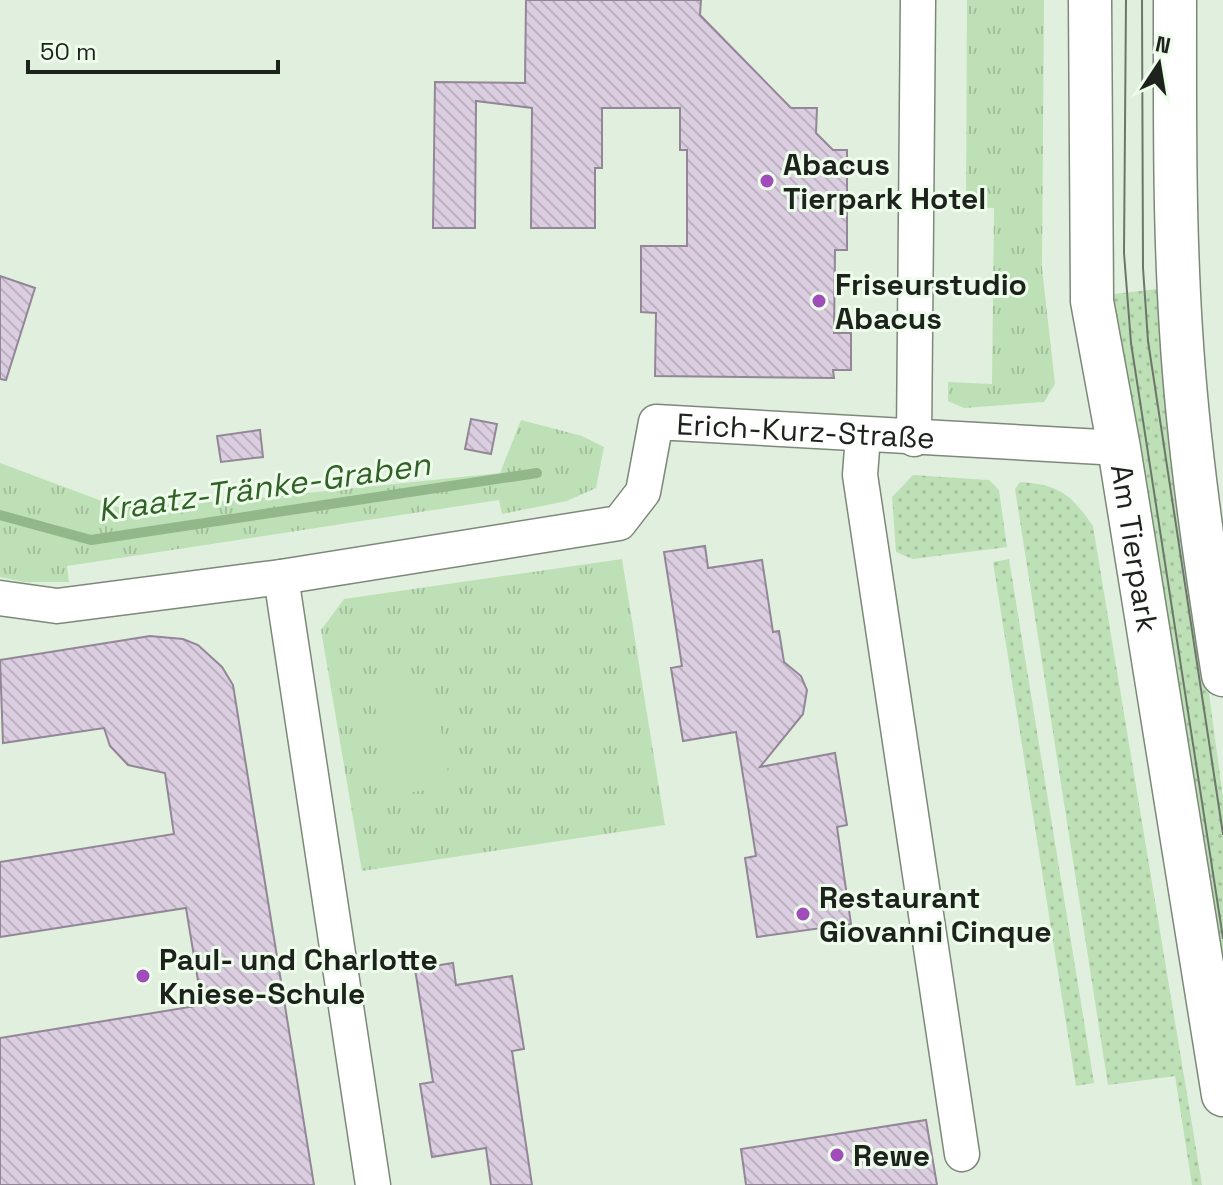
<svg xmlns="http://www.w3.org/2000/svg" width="1223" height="1185" font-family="'Space Grotesk',sans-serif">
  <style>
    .grass { fill: url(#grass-dots) }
    .park { fill: url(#park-tufts) }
    .pitch { fill: #bde0b6 }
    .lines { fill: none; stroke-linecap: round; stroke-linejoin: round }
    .stream { stroke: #92b78b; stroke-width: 10 }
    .building { fill: url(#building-back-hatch); stroke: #928697; stroke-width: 2 }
    .minor-casing { stroke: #7c8979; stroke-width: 37 }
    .major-casing { stroke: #7c8979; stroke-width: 45 }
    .minor { stroke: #fff; stroke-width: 34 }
    .major { stroke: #fff; stroke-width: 42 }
    .tram { stroke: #6d766b; stroke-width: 2 }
    .poi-dot { fill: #a04dbb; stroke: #eefdeb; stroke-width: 3 }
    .labels { text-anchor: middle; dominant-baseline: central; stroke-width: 6; stroke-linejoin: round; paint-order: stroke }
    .poi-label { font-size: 30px; font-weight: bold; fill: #1d221c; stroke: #eefdeb; text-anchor: start }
    .street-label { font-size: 30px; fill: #1d221c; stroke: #eefdeb }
    .water-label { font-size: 32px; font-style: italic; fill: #316127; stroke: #eefdeb }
  </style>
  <defs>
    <pattern id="grass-dots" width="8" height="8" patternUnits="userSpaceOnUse" patternTransform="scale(2)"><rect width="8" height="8" fill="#bde0b6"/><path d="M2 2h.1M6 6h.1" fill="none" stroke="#a2c09c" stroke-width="1.8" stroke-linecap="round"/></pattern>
    <pattern id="park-tufts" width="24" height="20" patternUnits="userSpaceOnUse" patternTransform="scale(2)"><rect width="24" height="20" fill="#bde0b6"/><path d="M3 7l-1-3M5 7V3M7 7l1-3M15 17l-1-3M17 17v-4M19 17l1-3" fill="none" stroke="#a2c09c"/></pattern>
    <pattern id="building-back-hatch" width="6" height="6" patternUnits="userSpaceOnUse" patternTransform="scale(2)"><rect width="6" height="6" fill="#dbcee0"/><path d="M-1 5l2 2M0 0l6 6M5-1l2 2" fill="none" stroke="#bcb1c0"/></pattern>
  </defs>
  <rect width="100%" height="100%" fill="#e1f0de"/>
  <g class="grass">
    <polygon points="1165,288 1169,395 1223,798 1223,1009 1106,295"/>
    <polygon points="913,475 989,480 999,490 1007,547 913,559 896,552 892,497"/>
    <path d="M1020,482C1059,485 1070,493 1093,526L1202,1185H1192L1175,1076L1108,1085L1015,489Z"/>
    <polygon points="1009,559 1094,1083 1076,1086 993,562"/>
  </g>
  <g class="park">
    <polygon points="967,0 1044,0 1042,268 1055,384 1044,402 964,408 948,401 948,382 992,384 994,208 966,207"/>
    <polygon points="521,420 582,436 604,447 596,488 567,501 502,514 499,500 67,566 69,582 24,582 0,577 0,463 118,507 230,501 500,473"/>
    <polygon points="622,559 665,825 362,871 321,630 344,599"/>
  </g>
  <polygon class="pitch" points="433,677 450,786 389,796 372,686"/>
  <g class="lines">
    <polyline class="stream" points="0,515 91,540 537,473"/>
  </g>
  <g class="building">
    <polygon points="526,0 701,0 700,15 791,108 817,108 816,133 833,150 847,150 847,250 835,250 834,333 851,333 851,370 833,370 834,378 655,376 656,313 641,312 641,246 687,246 687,150 680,150 680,108 602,108 602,168 595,168 595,228 531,228 532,108 476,101 475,228 433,228 435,82 525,83"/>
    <polygon points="0,276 35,288 6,380 0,379"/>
    <polygon points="471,419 497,424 491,454 465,449"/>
    <polygon points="260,430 263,457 221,462 217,436"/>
    <polygon points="705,546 708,568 762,560 773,632 779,631 784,662 801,676 807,690 803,714 760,767 835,753 847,825 837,827 851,924 757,937 745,858 756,856 736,732 683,741 671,668 682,666 664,552"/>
    <polygon points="150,636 183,639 198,645 222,667 233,685 314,1185 0,1185 0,1038 202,1005 186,908 0,937 0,862 174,834 165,773 128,765 110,746 104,728 3,743 0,660"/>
    <polygon points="453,963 456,985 512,976 524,1049 512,1051 532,1185 491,1185 486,1148 432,1157 420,1084 433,1082 415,969"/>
    <polygon points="926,1120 937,1185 746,1185 741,1149"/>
  </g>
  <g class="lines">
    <defs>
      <g id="minor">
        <polyline points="863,436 860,475 962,1154"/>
        <polyline points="914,439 918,0"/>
        <polyline points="281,577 373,1185"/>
        <path id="s1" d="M0,598L57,606L281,577L619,523L643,492L656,422L1119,448"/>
      </g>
      <g id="major">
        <path id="s2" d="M1090,0L1092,301L1119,448L1223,1095"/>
        <path d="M1175,0C1175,110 1174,220 1181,330C1188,446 1205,560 1223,675"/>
      </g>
    </defs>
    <use href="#minor" class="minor-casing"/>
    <use href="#major" class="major-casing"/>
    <use href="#minor" class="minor"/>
    <use href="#major" class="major"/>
    <g class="tram">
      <polyline points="1126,0 1124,253 1131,343 1223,938"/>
      <polyline points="1142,0 1143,268 1148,341 1223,834"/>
    </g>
  </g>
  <g class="poi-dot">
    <circle cx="767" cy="181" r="8"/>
    <circle cx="819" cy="301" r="8"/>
    <circle cx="803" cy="914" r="8"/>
    <circle cx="143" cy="976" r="8"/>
    <circle cx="837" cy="1155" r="8"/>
  </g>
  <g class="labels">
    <g class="poi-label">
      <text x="783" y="164">Abacus<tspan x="783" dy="34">Tierpark Hotel</tspan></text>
      <text x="835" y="284">Friseurstudio<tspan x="835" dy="34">Abacus</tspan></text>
      <text x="819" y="897">Restaurant<tspan x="819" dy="34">Giovanni Cinque</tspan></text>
      <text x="159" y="959">Paul- und Charlotte<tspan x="159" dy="34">Kniese-Schule</tspan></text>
      <text x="853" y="1155">Rewe</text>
    </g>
    <g class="street-label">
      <text stroke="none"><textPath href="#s1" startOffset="886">Erich-Kurz-Straße</textPath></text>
      <text stroke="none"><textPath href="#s2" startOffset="552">Am Tierpark</textPath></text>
    </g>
    <g class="water-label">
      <text transform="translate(264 487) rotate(-8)">Kraatz-Tränke-Graben</text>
    </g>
  </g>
  <g transform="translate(1159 64) rotate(12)" stroke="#eefdeb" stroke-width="6" paint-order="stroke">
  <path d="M0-6L14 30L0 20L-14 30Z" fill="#1d221c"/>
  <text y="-12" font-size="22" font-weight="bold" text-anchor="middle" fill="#1d221c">N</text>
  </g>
  <path d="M28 60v12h250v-12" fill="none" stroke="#1d221c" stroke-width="4"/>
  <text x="40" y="60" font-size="24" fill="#1d221c" stroke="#eefdeb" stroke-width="6" paint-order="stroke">50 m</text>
</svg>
